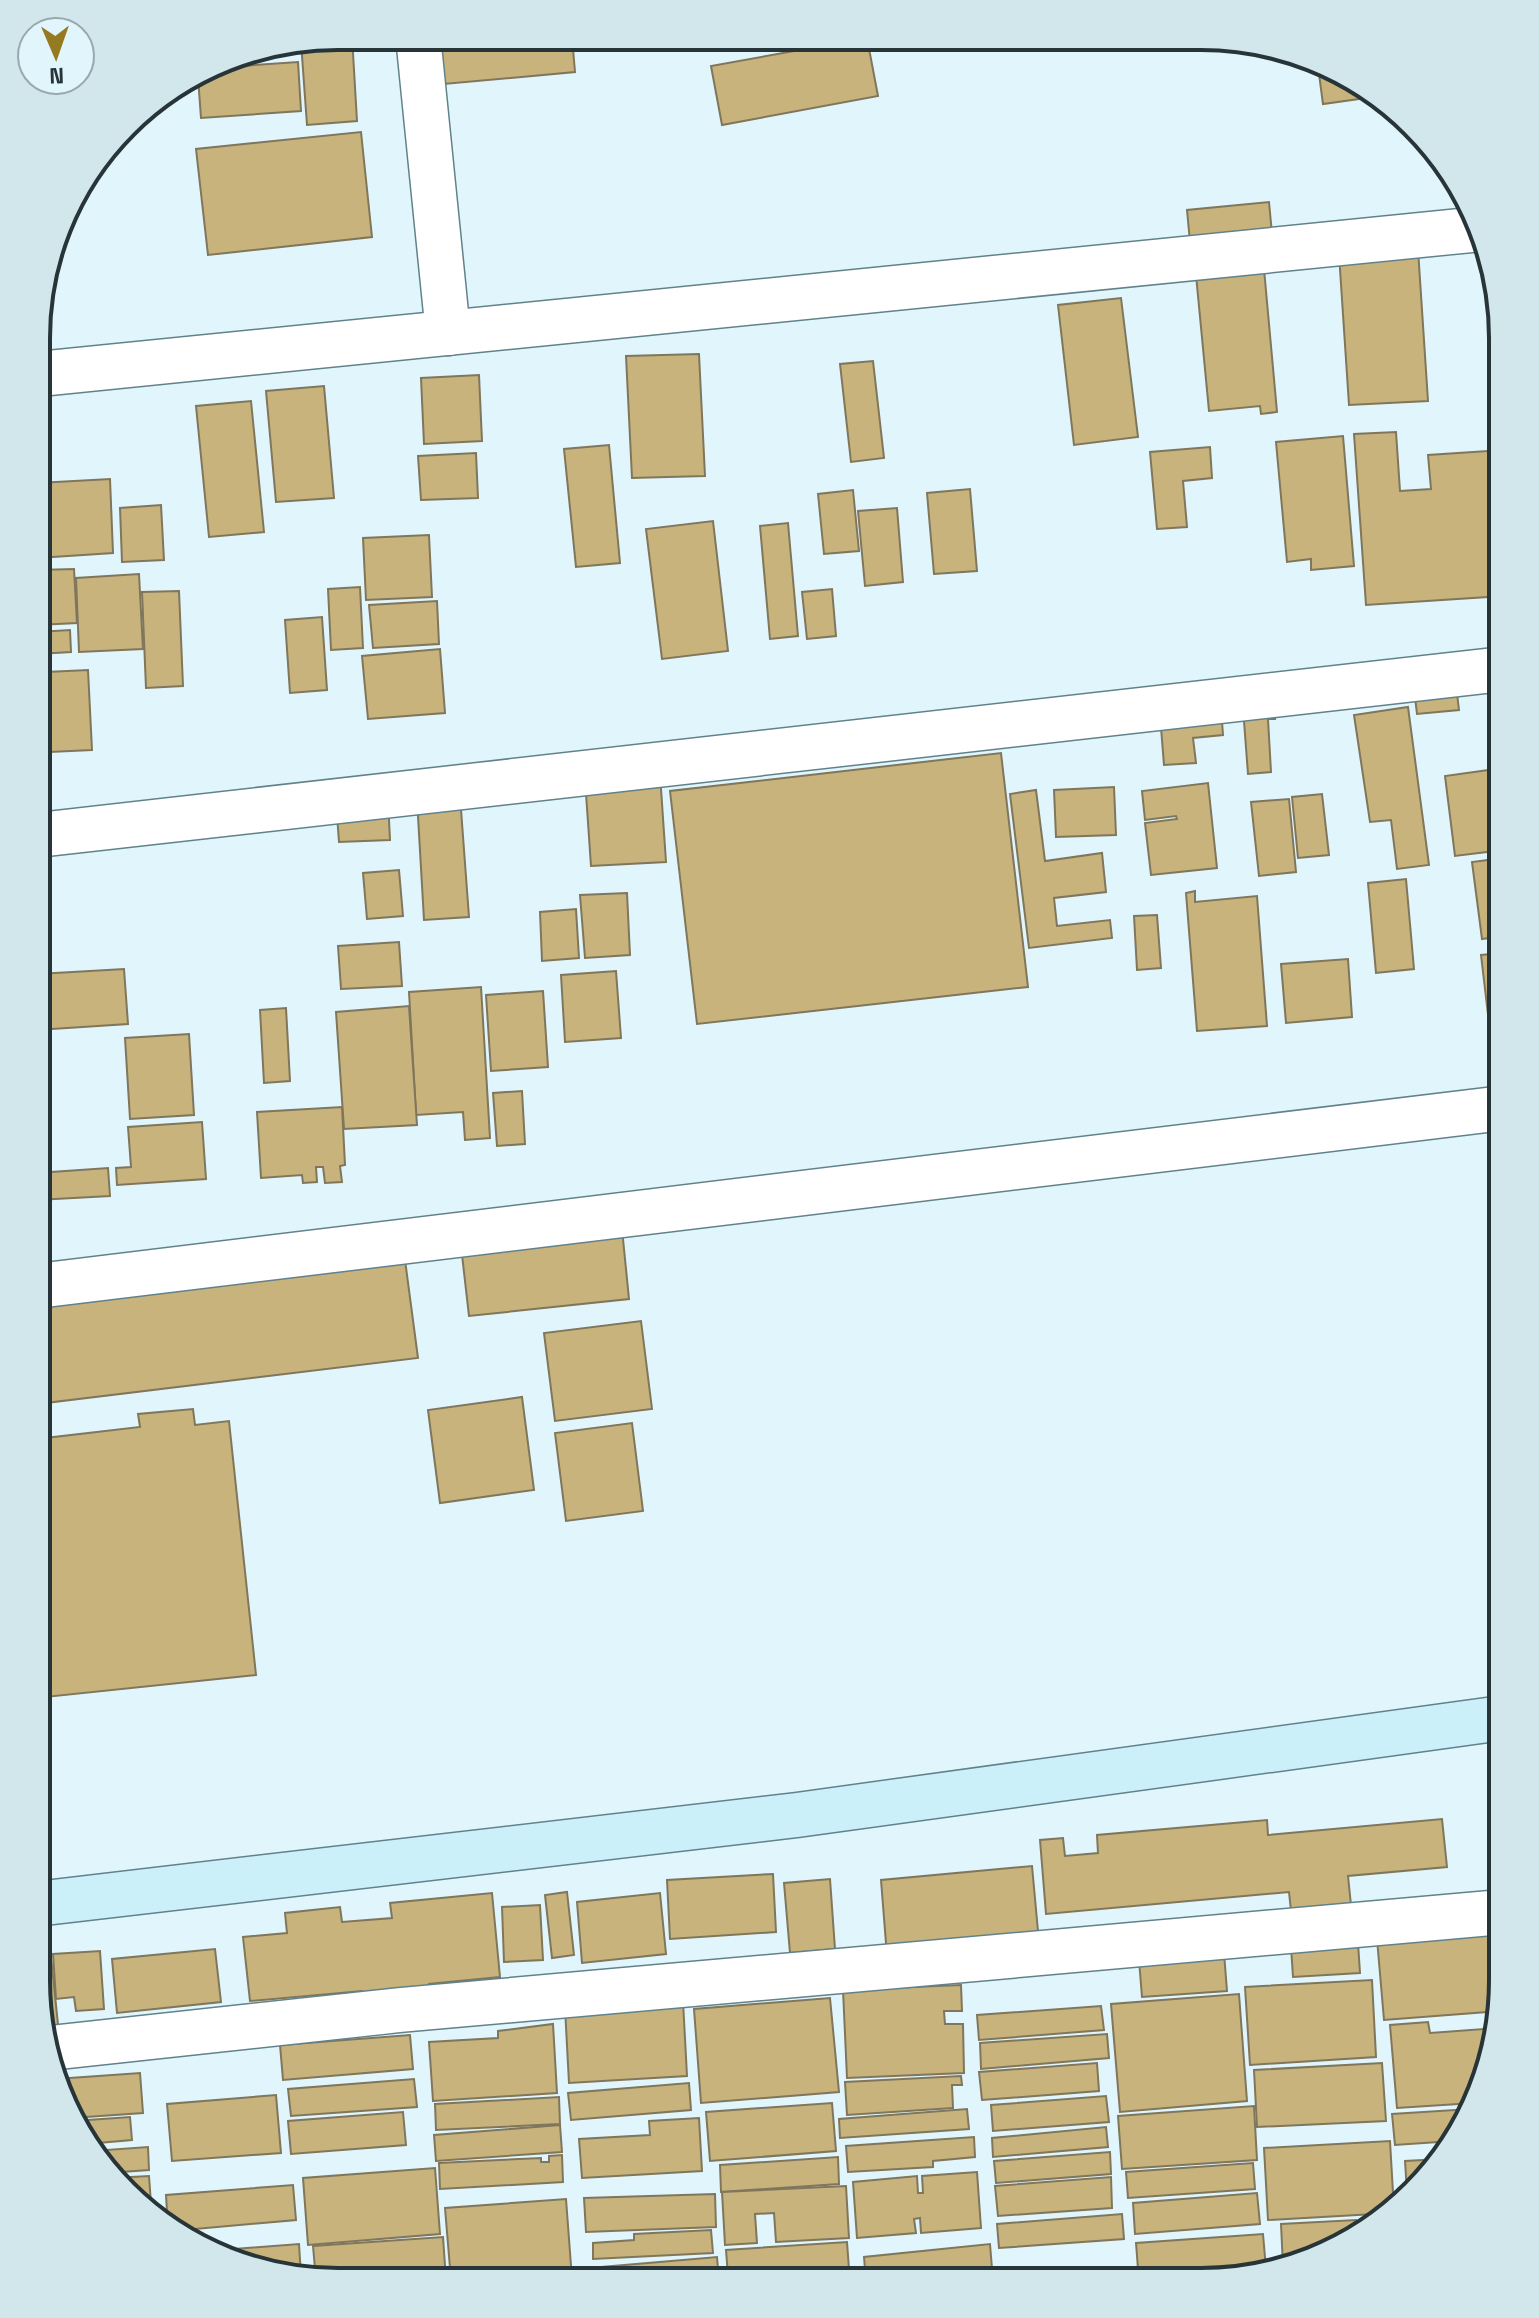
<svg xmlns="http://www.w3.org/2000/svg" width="1539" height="2318" font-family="'Space Grotesk',sans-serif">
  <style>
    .building { fill: #c7b37b; stroke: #7f765c; stroke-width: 2 }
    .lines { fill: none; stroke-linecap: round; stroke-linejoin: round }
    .street-casing { stroke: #61828b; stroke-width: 47 }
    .secondary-casing { stroke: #61828b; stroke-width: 47 }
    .street { stroke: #fff; stroke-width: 44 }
    .secondary { stroke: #cbf0f9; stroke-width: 44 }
    .rim { fill: none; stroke: #273539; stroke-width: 4 }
  </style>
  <rect width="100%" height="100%" fill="#e1f6fc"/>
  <g class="building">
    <polygon points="338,36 352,36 357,121 307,125 301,42"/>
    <polygon points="440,36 572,37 575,72 444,84"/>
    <polygon points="706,37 750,37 707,45"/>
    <polygon points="867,38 878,96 722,125 711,66"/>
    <polygon points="1317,59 1381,96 1323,104"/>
    <polygon points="298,62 301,111 201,118 198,77 213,68"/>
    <polygon points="361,132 372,237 208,255 196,149"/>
    <polygon points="1269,202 1274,255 1192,263 1187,210"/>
    <polygon points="1416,219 1428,401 1349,405 1337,224"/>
    <polygon points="1264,269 1277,412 1261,414 1260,406 1209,411 1196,275"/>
    <polygon points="1121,298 1138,437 1074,445 1058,305"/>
    <polygon points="699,354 705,476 632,478 626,356"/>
    <polygon points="873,361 884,458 851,462 840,364"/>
    <polygon points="479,375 482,441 424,444 421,378"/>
    <polygon points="324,386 334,498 276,502 266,391"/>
    <polygon points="251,401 264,532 209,537 196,406"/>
    <polygon points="1396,432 1400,491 1431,489 1428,455 1503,450 1503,596 1366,605 1354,434"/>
    <polygon points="1343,436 1354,566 1311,570 1311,559 1287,562 1276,442"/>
    <polygon points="609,445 620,563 576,567 564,449"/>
    <polygon points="1210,447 1212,478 1183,481 1187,527 1157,529 1150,452"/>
    <polygon points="476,453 478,498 421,500 418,456"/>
    <polygon points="110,479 113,553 38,558 38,483"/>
    <polygon points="970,489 977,571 934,574 927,493"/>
    <polygon points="853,490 859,551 824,554 818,494"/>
    <polygon points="161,505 164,560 122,562 120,508"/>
    <polygon points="897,508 903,582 865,586 858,511"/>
    <polygon points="713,521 728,651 662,659 646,529"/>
    <polygon points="788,523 798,636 770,639 760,526"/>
    <polygon points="429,535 432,597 366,600 363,538"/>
    <polygon points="74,569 77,623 38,625 38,570"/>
    <polygon points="139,574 143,649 79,652 76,578"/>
    <polygon points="360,587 363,648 331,650 328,589"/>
    <polygon points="832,589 836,636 807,639 802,592"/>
    <polygon points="179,591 183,686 146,688 142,592"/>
    <polygon points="437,601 439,644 373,648 369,605"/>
    <polygon points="322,617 327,690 290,693 285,620"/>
    <polygon points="70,630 71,652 38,654 38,632"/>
    <polygon points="440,649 445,713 368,719 362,656"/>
    <polygon points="38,667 40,667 45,754 38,754"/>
    <polygon points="88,670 92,750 50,752 46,672"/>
    <polygon points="1456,685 1459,710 1417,714 1414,689"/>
    <polygon points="1274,706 1275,719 1268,719 1271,772 1248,774 1243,708"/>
    <polygon points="1408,707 1429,865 1397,869 1391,820 1370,822 1354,715"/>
    <polygon points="1221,708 1223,735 1193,738 1196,763 1164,765 1160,715"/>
    <polygon points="1001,753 1028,987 697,1024 670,791"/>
    <polygon points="1503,768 1503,850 1455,856 1445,776"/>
    <polygon points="660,774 666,862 591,866 585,779"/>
    <polygon points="1208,783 1217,868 1151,875 1145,823 1177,819 1176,816 1145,820 1142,791"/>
    <polygon points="1114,787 1116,835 1056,837 1054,790"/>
    <polygon points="1036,790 1045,861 1102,853 1106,892 1054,898 1057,926 1110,920 1112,938 1029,948 1010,794"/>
    <polygon points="1322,794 1329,855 1298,858 1292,797"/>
    <polygon points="460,796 469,917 424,920 417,799"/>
    <polygon points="388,799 390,840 339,842 336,802"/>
    <polygon points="1289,799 1296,872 1259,876 1251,802"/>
    <polygon points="1503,858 1503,936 1482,939 1472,862"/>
    <polygon points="399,870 403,916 367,919 363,873"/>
    <polygon points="1406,879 1414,969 1376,973 1368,883"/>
    <polygon points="1195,891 1195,902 1257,896 1267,1026 1197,1031 1186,893"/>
    <polygon points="627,893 630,955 585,958 580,895"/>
    <polygon points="576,909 579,958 542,961 540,912"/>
    <polygon points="1157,915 1161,968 1137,970 1134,916"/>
    <polygon points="399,942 402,986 341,989 338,946"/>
    <polygon points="1503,953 1503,1039 1491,1040 1481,955"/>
    <polygon points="1348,959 1352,1017 1286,1023 1281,964"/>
    <polygon points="124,969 128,1024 37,1030 38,974"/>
    <polygon points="616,971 621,1038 565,1042 561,975"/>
    <polygon points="481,987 490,1138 465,1140 463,1112 416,1115 409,992"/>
    <polygon points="543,991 548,1067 491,1071 486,995"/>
    <polygon points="409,1006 417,1125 344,1129 336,1012"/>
    <polygon points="286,1008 290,1081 264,1083 260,1010"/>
    <polygon points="189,1034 194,1115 130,1119 125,1038"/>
    <polygon points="522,1091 525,1144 497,1146 493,1093"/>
    <polygon points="342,1107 345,1165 340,1166 342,1182 325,1183 323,1167 316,1167 317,1182 303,1183 302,1175 261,1178 257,1112"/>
    <polygon points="202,1122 206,1179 117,1185 116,1168 131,1167 128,1127"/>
    <polygon points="108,1168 110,1196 37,1200 37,1173"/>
    <polygon points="622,1229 629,1299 469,1316 461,1246"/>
    <polygon points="405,1260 418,1358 37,1404 37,1304"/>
    <polygon points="641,1321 652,1409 555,1421 544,1333"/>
    <polygon points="522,1397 534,1490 440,1503 428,1410"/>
    <polygon points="193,1409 195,1425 229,1421 256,1675 36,1698 37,1439 140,1427 138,1414"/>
    <polygon points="632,1423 643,1511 566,1521 555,1433"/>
    <polygon points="1502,1804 1502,1859 1492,1860 1488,1805"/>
    <polygon points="1442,1819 1447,1867 1348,1876 1351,1905 1291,1911 1289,1892 1046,1914 1040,1840 1063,1838 1065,1856 1098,1853 1097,1835 1267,1820 1268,1835"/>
    <polygon points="1032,1866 1039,1942 887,1956 881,1880"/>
    <polygon points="773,1874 776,1932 670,1939 667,1880"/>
    <polygon points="830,1879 835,1949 790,1953 784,1883"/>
    <polygon points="567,1892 574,1955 552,1958 545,1895"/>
    <polygon points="492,1893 500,1977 429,1984 430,1995 363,2001 362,1991 250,2001 243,1937 287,1933 285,1913 340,1907 342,1922 392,1918 390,1903"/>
    <polygon points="660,1893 666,1954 582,1963 577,1902"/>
    <polygon points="540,1905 543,1960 504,1962 502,1907"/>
    <polygon points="1502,1929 1500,2011 1384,2020 1377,1939"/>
    <polygon points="1358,1943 1360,1973 1293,1977 1291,1947"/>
    <polygon points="50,1947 59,2034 47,2036 36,1980 36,1949"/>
    <polygon points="215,1949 221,2002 117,2013 112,1959"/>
    <polygon points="100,1951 104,2009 76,2011 74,1997 56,1999 53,1954"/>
    <polygon points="1224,1953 1227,1991 1142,1997 1139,1960"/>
    <polygon points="1372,1980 1376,2057 1250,2065 1245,1987"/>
    <polygon points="961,1985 962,2011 944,2011 945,2024 963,2024 964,2073 847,2078 843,1990"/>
    <polygon points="1239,1994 1247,2101 1120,2112 1111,2004"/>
    <polygon points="830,1998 839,2092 701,2103 694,2009"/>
    <polygon points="683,2001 687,2076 569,2083 565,2008"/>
    <polygon points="1101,2006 1104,2030 979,2040 977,2015"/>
    <polygon points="1428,2022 1430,2033 1497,2028 1487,2078 1474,2103 1397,2108 1390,2025"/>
    <polygon points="553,2024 557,2093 433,2101 429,2042 498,2038 498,2031"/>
    <polygon points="1107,2034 1109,2058 981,2069 980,2043"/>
    <polygon points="410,2035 413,2069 283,2080 280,2045"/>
    <polygon points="1097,2063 1099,2091 982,2100 979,2072"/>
    <polygon points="1382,2063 1386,2121 1257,2127 1254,2070"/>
    <polygon points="140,2073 143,2113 72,2118 59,2096 56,2079"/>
    <polygon points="961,2076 962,2085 952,2085 953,2108 847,2115 845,2082"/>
    <polygon points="414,2079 417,2107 291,2116 288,2089"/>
    <polygon points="689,2083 691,2110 571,2120 568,2093"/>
    <polygon points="276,2095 281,2153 172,2161 167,2104"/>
    <polygon points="1106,2096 1109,2122 993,2131 991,2105"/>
    <polygon points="559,2097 560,2124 436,2130 435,2104"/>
    <polygon points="832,2103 836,2151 710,2161 706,2112"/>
    <polygon points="1254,2106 1257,2160 1122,2169 1118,2116"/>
    <polygon points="967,2109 969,2129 840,2138 839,2119"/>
    <polygon points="1470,2109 1453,2141 1395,2145 1392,2114"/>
    <polygon points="403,2112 406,2145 291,2154 288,2121"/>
    <polygon points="130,2117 132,2140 87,2144 74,2121"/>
    <polygon points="699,2118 702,2171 582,2178 579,2139 650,2135 649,2121"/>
    <polygon points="560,2125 562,2152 436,2161 434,2135"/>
    <polygon points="1106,2127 1108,2147 993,2157 992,2138"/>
    <polygon points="974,2137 975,2157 933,2161 933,2167 848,2172 846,2146"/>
    <polygon points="1390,2141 1394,2210 1392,2213 1268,2220 1264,2148"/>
    <polygon points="148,2147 149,2170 107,2173 91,2151"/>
    <polygon points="1110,2152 1111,2174 996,2183 994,2161"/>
    <polygon points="562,2155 563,2182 440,2189 439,2163 541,2158 541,2162 549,2162 549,2156"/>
    <polygon points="838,2157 839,2184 721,2192 720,2165"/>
    <polygon points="1444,2159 1413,2192 1407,2192 1405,2161"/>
    <polygon points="1253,2163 1255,2189 1128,2198 1126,2172"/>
    <polygon points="435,2168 440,2234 308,2245 303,2178"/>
    <polygon points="977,2172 981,2228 921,2233 920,2218 914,2219 916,2233 857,2238 853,2182 917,2176 918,2193 923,2193 922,2176"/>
    <polygon points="149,2176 151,2203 138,2204 113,2178"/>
    <polygon points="1111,2177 1112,2208 998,2216 995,2186"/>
    <polygon points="293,2185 296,2220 173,2231 168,2228 166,2195"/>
    <polygon points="846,2186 849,2238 776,2242 774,2213 755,2214 757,2243 725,2245 722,2192"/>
    <polygon points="1257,2193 1260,2224 1135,2234 1133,2203"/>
    <polygon points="715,2194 716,2227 586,2232 584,2198"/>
    <polygon points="566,2199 572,2279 451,2280 445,2208"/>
    <polygon points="1122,2214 1124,2239 999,2248 997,2224"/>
    <polygon points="1356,2220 1357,2236 1317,2259 1283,2266 1281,2224"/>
    <polygon points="711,2230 713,2253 593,2259 593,2243 634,2240 634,2234"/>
    <polygon points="1263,2234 1266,2269 1202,2282 1139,2282 1136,2243"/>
    <polygon points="443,2237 446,2280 316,2280 313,2246"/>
    <polygon points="847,2242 849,2269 728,2276 726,2250"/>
    <polygon points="299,2244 301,2275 288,2277 223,2259 209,2251"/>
    <polygon points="990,2244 993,2281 866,2281 864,2257"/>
    <polygon points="717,2257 719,2281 591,2280 590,2268"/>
    <polygon points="1127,2272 1128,2282 1011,2281 1011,2280"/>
    <polygon points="848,2273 849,2281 775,2281"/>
  </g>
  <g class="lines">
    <defs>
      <g id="street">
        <polyline points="418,36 448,333"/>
        <polyline points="39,374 1481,229"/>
        <polyline points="38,835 1503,669"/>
        <polyline points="37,1286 1503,1108"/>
        <polyline points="50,2048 400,2010 1502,1912"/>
      </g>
      <polyline id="secondary" points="36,1904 797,1815 1502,1718"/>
    </defs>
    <use href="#street" class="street-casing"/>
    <use href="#secondary" class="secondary-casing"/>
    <use href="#street" class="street"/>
    <use href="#secondary" class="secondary"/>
  </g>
  <path d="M0 0H1539V2318H0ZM338 50H1201A288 288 0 0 1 1489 338V1980A288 288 0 0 1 1201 2268H338A288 288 0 0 1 50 1980V338A288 288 0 0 1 338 50Z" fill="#d2e7ec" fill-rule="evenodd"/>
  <path class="rim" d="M338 50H1201A288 288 0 0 1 1489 338V1980A288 288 0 0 1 1201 2268H338A288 288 0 0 1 50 1980V338A288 288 0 0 1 338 50Z"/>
  <g transform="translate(56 56) rotate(178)"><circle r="38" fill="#e1f6fc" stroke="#97a9ae" stroke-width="2"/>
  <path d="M0-6L14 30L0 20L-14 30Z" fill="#957a22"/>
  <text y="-12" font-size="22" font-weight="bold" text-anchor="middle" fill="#273539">N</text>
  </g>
</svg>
